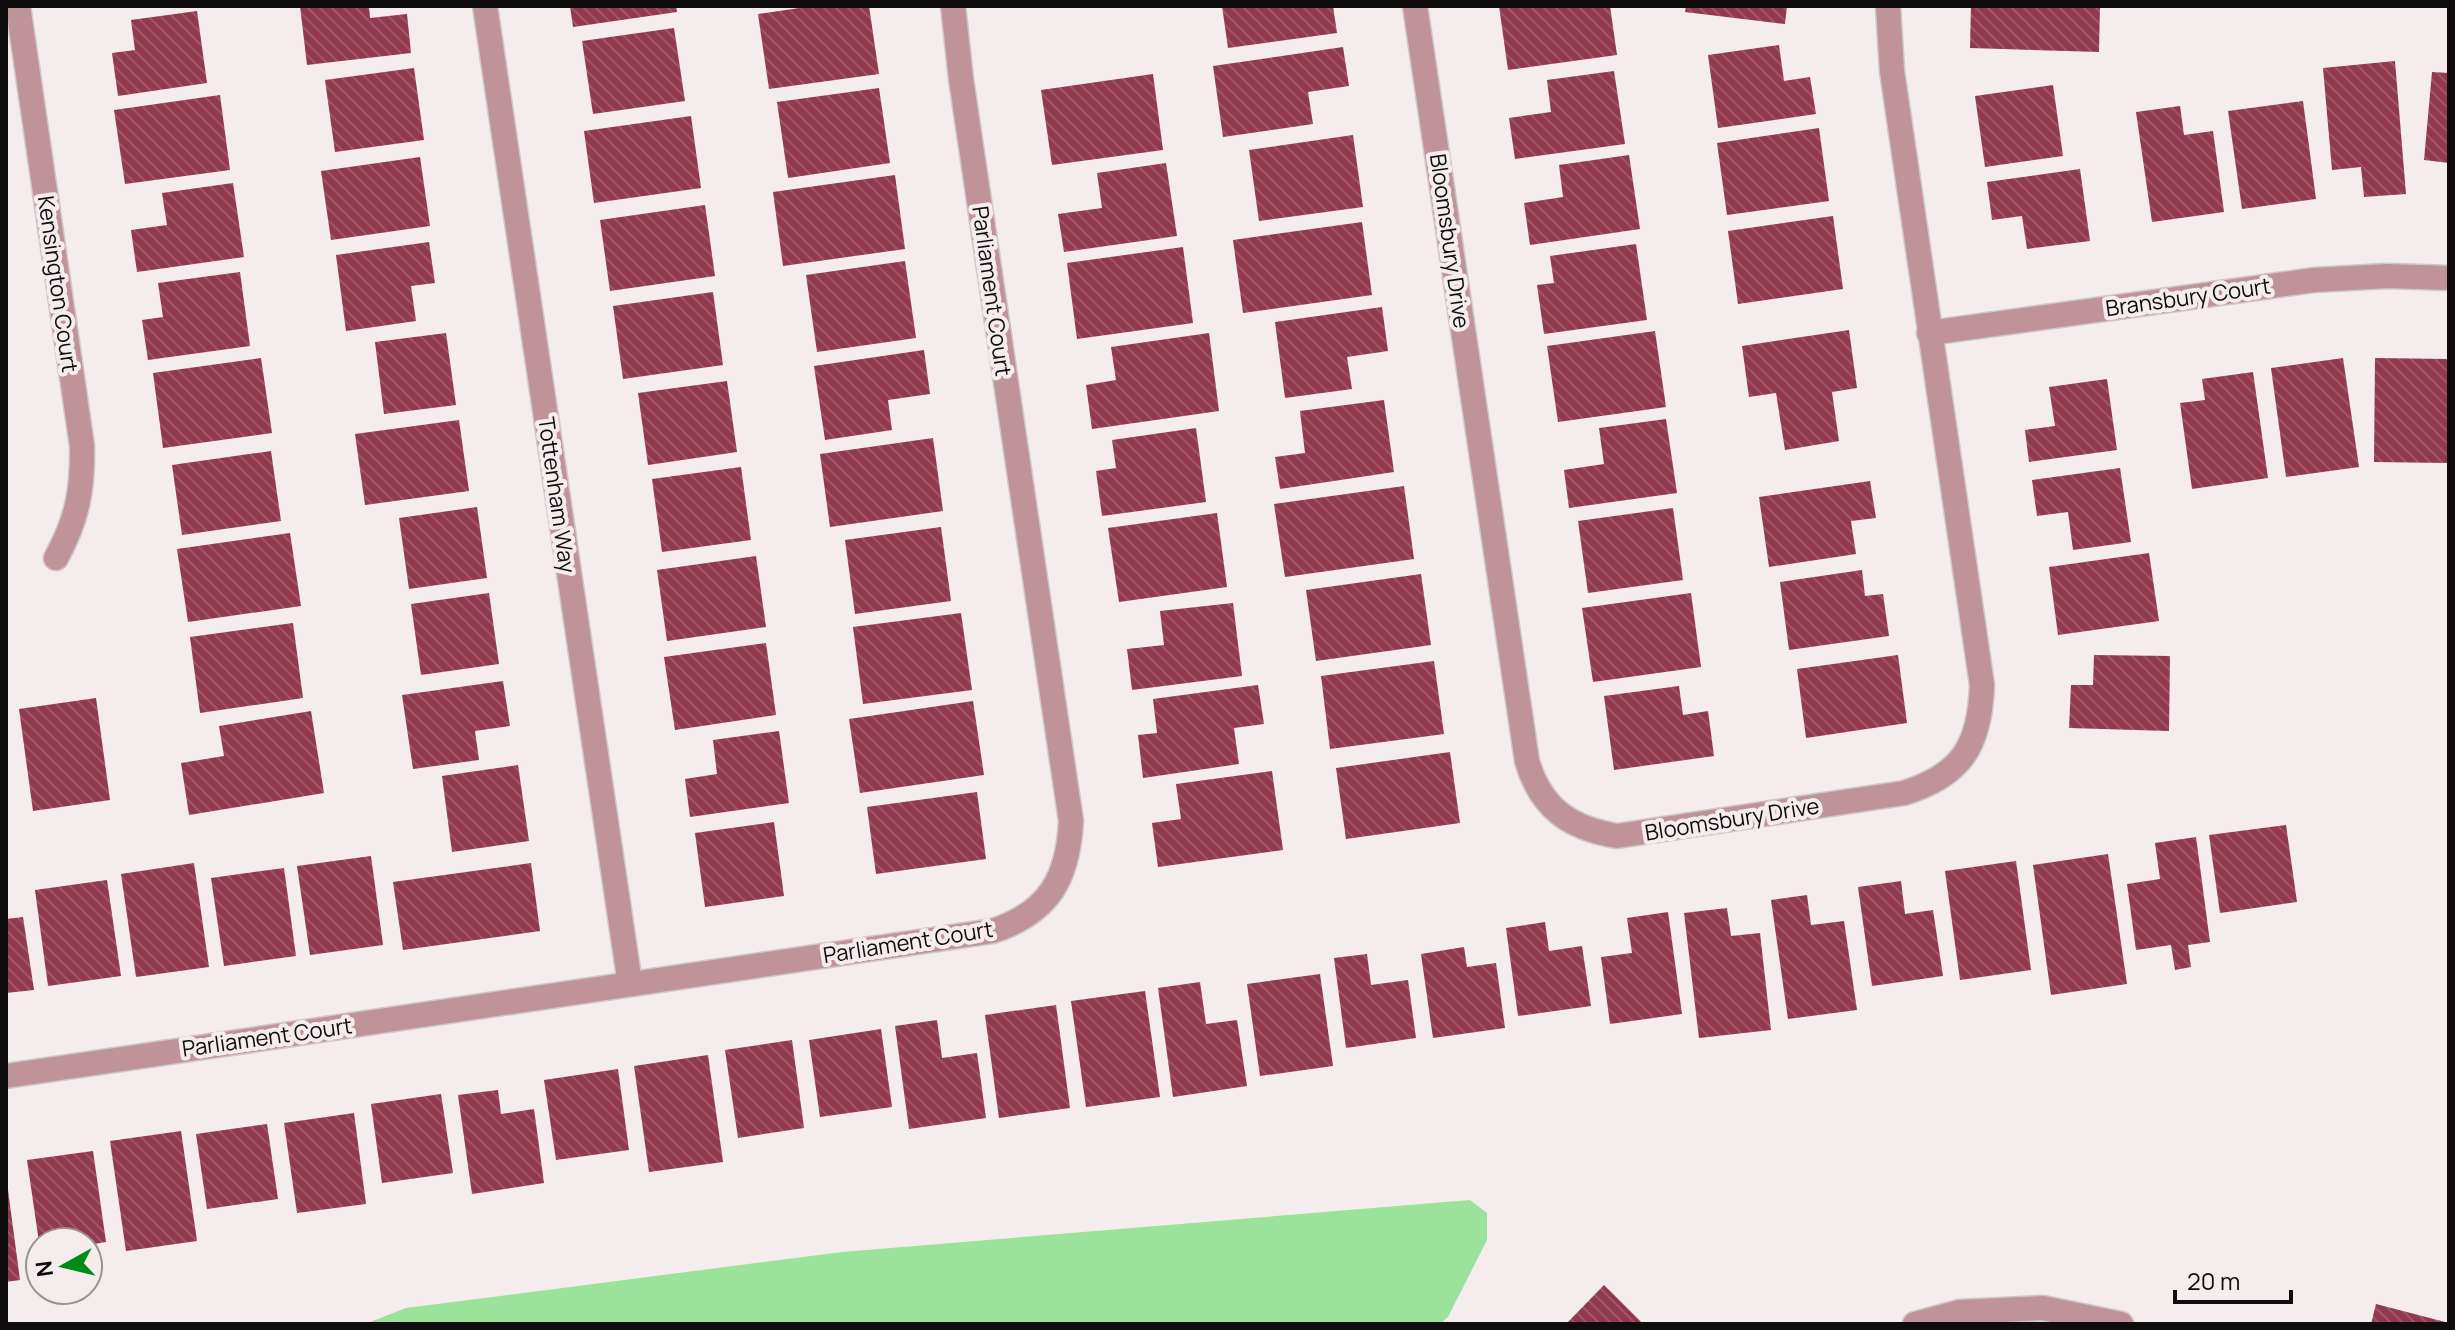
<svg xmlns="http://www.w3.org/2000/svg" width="2455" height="1330" font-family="Manrope,sans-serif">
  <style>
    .water { fill: #9be39a }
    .building { fill: url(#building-back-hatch) }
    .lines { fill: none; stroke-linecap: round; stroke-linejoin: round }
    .minor-casing { stroke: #cfc8c9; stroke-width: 27 }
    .minor { stroke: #c0939a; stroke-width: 24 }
    .labels { text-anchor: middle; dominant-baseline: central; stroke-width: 8; stroke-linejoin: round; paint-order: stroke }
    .street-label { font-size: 22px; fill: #0e0c0c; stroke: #f4eced }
  </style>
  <defs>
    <pattern id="building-back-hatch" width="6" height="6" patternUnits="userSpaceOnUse" patternTransform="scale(2)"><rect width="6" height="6" fill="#92384f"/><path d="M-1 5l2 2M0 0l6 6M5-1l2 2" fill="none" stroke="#9b5869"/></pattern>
  </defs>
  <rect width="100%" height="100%" fill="#f4eced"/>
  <polygon class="water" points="1470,1200 1487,1213 1487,1240 1448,1317 1440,1324 365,1324 406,1308 842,1252"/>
  <g class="building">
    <polygon points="300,6 369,6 370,18 407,14 411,53 307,65"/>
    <polygon points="570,6 676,6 677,12 573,27"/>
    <polygon points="813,6 869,6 879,74 769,89 758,14"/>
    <polygon points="1222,6 1333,6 1337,33 1228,48"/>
    <polygon points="1499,6 1610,6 1617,55 1508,70"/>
    <polygon points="1686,6 1787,6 1785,24 1685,12"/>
    <polygon points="1971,6 2100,6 2099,52 1970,48"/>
    <polygon points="197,11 207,83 118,96 112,53 135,50 131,20"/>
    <polygon points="674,28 685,101 593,114 582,41"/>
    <polygon points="1779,45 1784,81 1810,77 1816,114 1718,128 1708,55"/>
    <polygon points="1343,47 1349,86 1308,92 1313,124 1223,137 1213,66"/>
    <polygon points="2395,61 2406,194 2364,197 2361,167 2332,170 2323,68"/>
    <polygon points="414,68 424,140 335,152 325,80"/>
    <polygon points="1614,71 1625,144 1515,159 1509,118 1551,112 1547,80"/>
    <polygon points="2432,72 2449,73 2449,163 2424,160"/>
    <polygon points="1153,74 1163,150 1052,165 1041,90"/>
    <polygon points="2053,85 2063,156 1985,167 1975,96"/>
    <polygon points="879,88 890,163 788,178 777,102"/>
    <polygon points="220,95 230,170 125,184 114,110"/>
    <polygon points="2303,101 2316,199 2242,209 2228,111"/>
    <polygon points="2180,106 2184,135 2213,131 2224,212 2152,222 2136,112"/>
    <polygon points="691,116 701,188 594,203 584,131"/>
    <polygon points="1819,128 1829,201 1727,215 1717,143"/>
    <polygon points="1353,135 1363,207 1259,221 1249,150"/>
    <polygon points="1629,155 1640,229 1530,245 1524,203 1563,197 1559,165"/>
    <polygon points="420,157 430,226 331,240 321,171"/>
    <polygon points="1166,163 1177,236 1064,252 1058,214 1102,208 1097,173"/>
    <polygon points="2080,169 2090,241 2027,249 2022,216 1992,220 1987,182"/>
    <polygon points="895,175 905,249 783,266 773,192"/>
    <polygon points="233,183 244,257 137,272 131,230 167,225 162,193"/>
    <polygon points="705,205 715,276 610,291 600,220"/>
    <polygon points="1833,216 1843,289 1738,304 1728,231"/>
    <polygon points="1362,222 1372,295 1243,313 1233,240"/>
    <polygon points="429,242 435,283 411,286 416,321 346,331 336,255"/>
    <polygon points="1636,244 1647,320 1544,334 1537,285 1554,283 1550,256"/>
    <polygon points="1183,247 1193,323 1077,339 1067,263"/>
    <polygon points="905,261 916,338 817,352 806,275"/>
    <polygon points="240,272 250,346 148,360 142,320 163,317 158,283"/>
    <polygon points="713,292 723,365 623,379 613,306"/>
    <polygon points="1382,307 1388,351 1347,357 1352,389 1285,398 1275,322"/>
    <polygon points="1849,330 1857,388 1832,392 1839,441 1785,450 1776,393 1749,397 1742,346"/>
    <polygon points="1655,331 1666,407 1558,422 1547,346"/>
    <polygon points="446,333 456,405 384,414 375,342"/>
    <polygon points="1209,333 1219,411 1092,429 1086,385 1116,380 1111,347"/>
    <polygon points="924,350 930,394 888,400 892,430 825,440 814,366"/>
    <polygon points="261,358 272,433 163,448 153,373"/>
    <polygon points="2343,358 2359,467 2286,477 2271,368"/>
    <polygon points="2375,358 2449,359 2448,463 2374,462"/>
    <polygon points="2253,372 2268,478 2192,489 2180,403 2205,400 2202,379"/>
    <polygon points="2107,379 2117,450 2029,462 2025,430 2055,426 2049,387"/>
    <polygon points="727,381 737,452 648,465 638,393"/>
    <polygon points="1384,400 1394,472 1280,489 1275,457 1305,453 1300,411"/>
    <polygon points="1666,419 1677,493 1569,508 1564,470 1604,464 1599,428"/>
    <polygon points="459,420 469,491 365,505 355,434"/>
    <polygon points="1196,428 1206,502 1102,516 1096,471 1116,468 1112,440"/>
    <polygon points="933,438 943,511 830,527 820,454"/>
    <polygon points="271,451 281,521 182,535 172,465"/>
    <polygon points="741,467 751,540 662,552 652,479"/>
    <polygon points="2120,468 2131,542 2073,550 2068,512 2037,516 2032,480"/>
    <polygon points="1870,481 1876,518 1851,521 1856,554 1769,567 1759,497"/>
    <polygon points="1404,486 1414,559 1285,577 1274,504"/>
    <polygon points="477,507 487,578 409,589 399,518"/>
    <polygon points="1673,508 1683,580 1588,593 1578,521"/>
    <polygon points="1217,513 1227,587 1119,602 1108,528"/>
    <polygon points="941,527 951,601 855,614 845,540"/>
    <polygon points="290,533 301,606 188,622 177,549"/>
    <polygon points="2149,553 2159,621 2058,635 2049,567"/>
    <polygon points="756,556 766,627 667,641 657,570"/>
    <polygon points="1862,570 1865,596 1883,594 1889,636 1789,650 1780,582"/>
    <polygon points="1421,574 1431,645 1316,661 1306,590"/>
    <polygon points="489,593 499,664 421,675 411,604"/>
    <polygon points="1691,593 1701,667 1593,682 1582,608"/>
    <polygon points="1233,603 1242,676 1132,690 1127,649 1164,645 1160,611"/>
    <polygon points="961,613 972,690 863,704 853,627"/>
    <polygon points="293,623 303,698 200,713 190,637"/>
    <polygon points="766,643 776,715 675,730 664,657"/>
    <polygon points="1898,655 1907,723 1806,738 1797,669"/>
    <polygon points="2094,655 2170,656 2169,731 2069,728 2071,685 2093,685"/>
    <polygon points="1434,661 1444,734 1330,749 1321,676"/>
    <polygon points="503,681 510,726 475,731 479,760 413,769 402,695"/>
    <polygon points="1258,685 1264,724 1234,728 1239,764 1143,778 1138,735 1157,733 1153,699"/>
    <polygon points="1679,686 1683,715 1708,711 1714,756 1614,770 1604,696"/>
    <polygon points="96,698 110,800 33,811 19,709"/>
    <polygon points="973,701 984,775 860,793 849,719"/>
    <polygon points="311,711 324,793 189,815 181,763 224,756 219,726"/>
    <polygon points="779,731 789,803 690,817 685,779 717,774 713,740"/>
    <polygon points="1450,752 1460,823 1346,839 1336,768"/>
    <polygon points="518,765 529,841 452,852 442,776"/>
    <polygon points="1272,771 1283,850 1158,867 1152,823 1181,819 1176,784"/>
    <polygon points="977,792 986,859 876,874 867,807"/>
    <polygon points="774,822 784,896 705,907 695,833"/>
    <polygon points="2286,825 2297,902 2220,913 2209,835"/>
    <polygon points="2196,837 2210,942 2188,945 2191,967 2175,970 2171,945 2136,950 2127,884 2160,879 2155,843"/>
    <polygon points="2108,854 2127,984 2051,995 2033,865"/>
    <polygon points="371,856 383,945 310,955 297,866"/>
    <polygon points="2016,861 2031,970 1960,980 1945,871"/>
    <polygon points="194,863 209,967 136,977 121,874"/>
    <polygon points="531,863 540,931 403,950 393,882"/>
    <polygon points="284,868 296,956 224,966 211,878"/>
    <polygon points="107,880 121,976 48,986 35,890"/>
    <polygon points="1901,881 1905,914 1933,910 1943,976 1872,986 1858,887"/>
    <polygon points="1807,895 1811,925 1844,921 1857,1010 1788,1019 1771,900"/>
    <polygon points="1727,908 1731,936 1760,933 1771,1030 1699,1038 1684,913"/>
    <polygon points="1668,912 1682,1014 1610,1024 1601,957 1632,953 1627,918"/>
    <polygon points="23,917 34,990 6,993 6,919"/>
    <polygon points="1545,922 1549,951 1582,946 1591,1006 1518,1016 1506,928"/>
    <polygon points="1464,947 1467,967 1496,963 1505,1028 1433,1038 1421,954"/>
    <polygon points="1367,954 1371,985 1408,980 1416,1038 1346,1048 1334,958"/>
    <polygon points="1320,974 1333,1066 1260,1076 1247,984"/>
    <polygon points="1200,982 1206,1024 1237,1020 1247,1086 1173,1097 1158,988"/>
    <polygon points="1145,991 1160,1097 1086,1107 1071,1001"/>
    <polygon points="1056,1005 1070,1108 999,1118 985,1015"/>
    <polygon points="937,1020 942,1058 977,1053 986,1118 909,1129 895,1026"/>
    <polygon points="881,1029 892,1107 820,1117 809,1040"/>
    <polygon points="792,1040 804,1128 738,1138 725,1050"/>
    <polygon points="708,1055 723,1162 649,1172 634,1066"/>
    <polygon points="618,1069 629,1150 556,1160 544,1080"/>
    <polygon points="498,1090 501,1114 534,1109 544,1183 472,1194 458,1095"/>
    <polygon points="441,1094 453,1173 382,1183 371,1104"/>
    <polygon points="354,1113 366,1204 297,1213 284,1123"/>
    <polygon points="267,1124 278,1199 207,1209 196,1134"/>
    <polygon points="181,1131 197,1241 126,1251 110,1141"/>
    <polygon points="93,1151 106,1242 88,1245 88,1242 39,1242 27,1160"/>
    <polygon points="8,1190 20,1280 6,1282 6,1191"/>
    <polygon points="1604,1285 1643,1324 1566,1324"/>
    <polygon points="2376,1304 2449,1323 2449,1324 2371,1324"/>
  </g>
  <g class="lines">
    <defs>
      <g id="minor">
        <path d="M18,6L82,446C83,490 77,520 56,558"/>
        <polyline points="485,6 630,984"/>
        <path d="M1415,6L1527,761C1541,808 1569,828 1617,836L1904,793C1962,775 1980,745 1982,685L1892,71L1888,6"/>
        <polyline points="1929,333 2314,280 2387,276 2449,278"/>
        <path d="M6,1076L993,931C1049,912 1068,879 1071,821L961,79L953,6"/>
        <polyline points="1915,1324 1959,1312 2043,1308 2121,1324"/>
      </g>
    </defs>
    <use href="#minor" class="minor-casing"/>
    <use href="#minor" class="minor"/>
  </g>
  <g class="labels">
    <g class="street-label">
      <text transform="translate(1450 241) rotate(82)">Bloomsbury Drive</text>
      <text transform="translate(58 284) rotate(82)">Kensington Court</text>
      <text transform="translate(992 291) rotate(82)">Parliament Court</text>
      <text transform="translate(2188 297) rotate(-8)">Bransbury Court</text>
      <text transform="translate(557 495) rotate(82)">Tottenham Way</text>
      <text transform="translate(1732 819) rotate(-9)">Bloomsbury Drive</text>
      <text transform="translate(908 942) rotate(-9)">Parliament Court</text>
      <text transform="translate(267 1037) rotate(-8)">Parliament Court</text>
    </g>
  </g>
  <rect width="2455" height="1330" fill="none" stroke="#0e0c0c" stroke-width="16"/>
  <g transform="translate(64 1266) rotate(262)"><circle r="38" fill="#f4eced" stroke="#989293" stroke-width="2"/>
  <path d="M0-6L14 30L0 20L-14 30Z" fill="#008b19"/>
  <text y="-12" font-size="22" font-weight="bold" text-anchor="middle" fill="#0e0c0c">N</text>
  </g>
  <path d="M2175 1290v12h116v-12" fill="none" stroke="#0e0c0c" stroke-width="4"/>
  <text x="2187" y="1290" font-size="24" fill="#0e0c0c" stroke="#f4eced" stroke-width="6" paint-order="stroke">20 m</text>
</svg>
